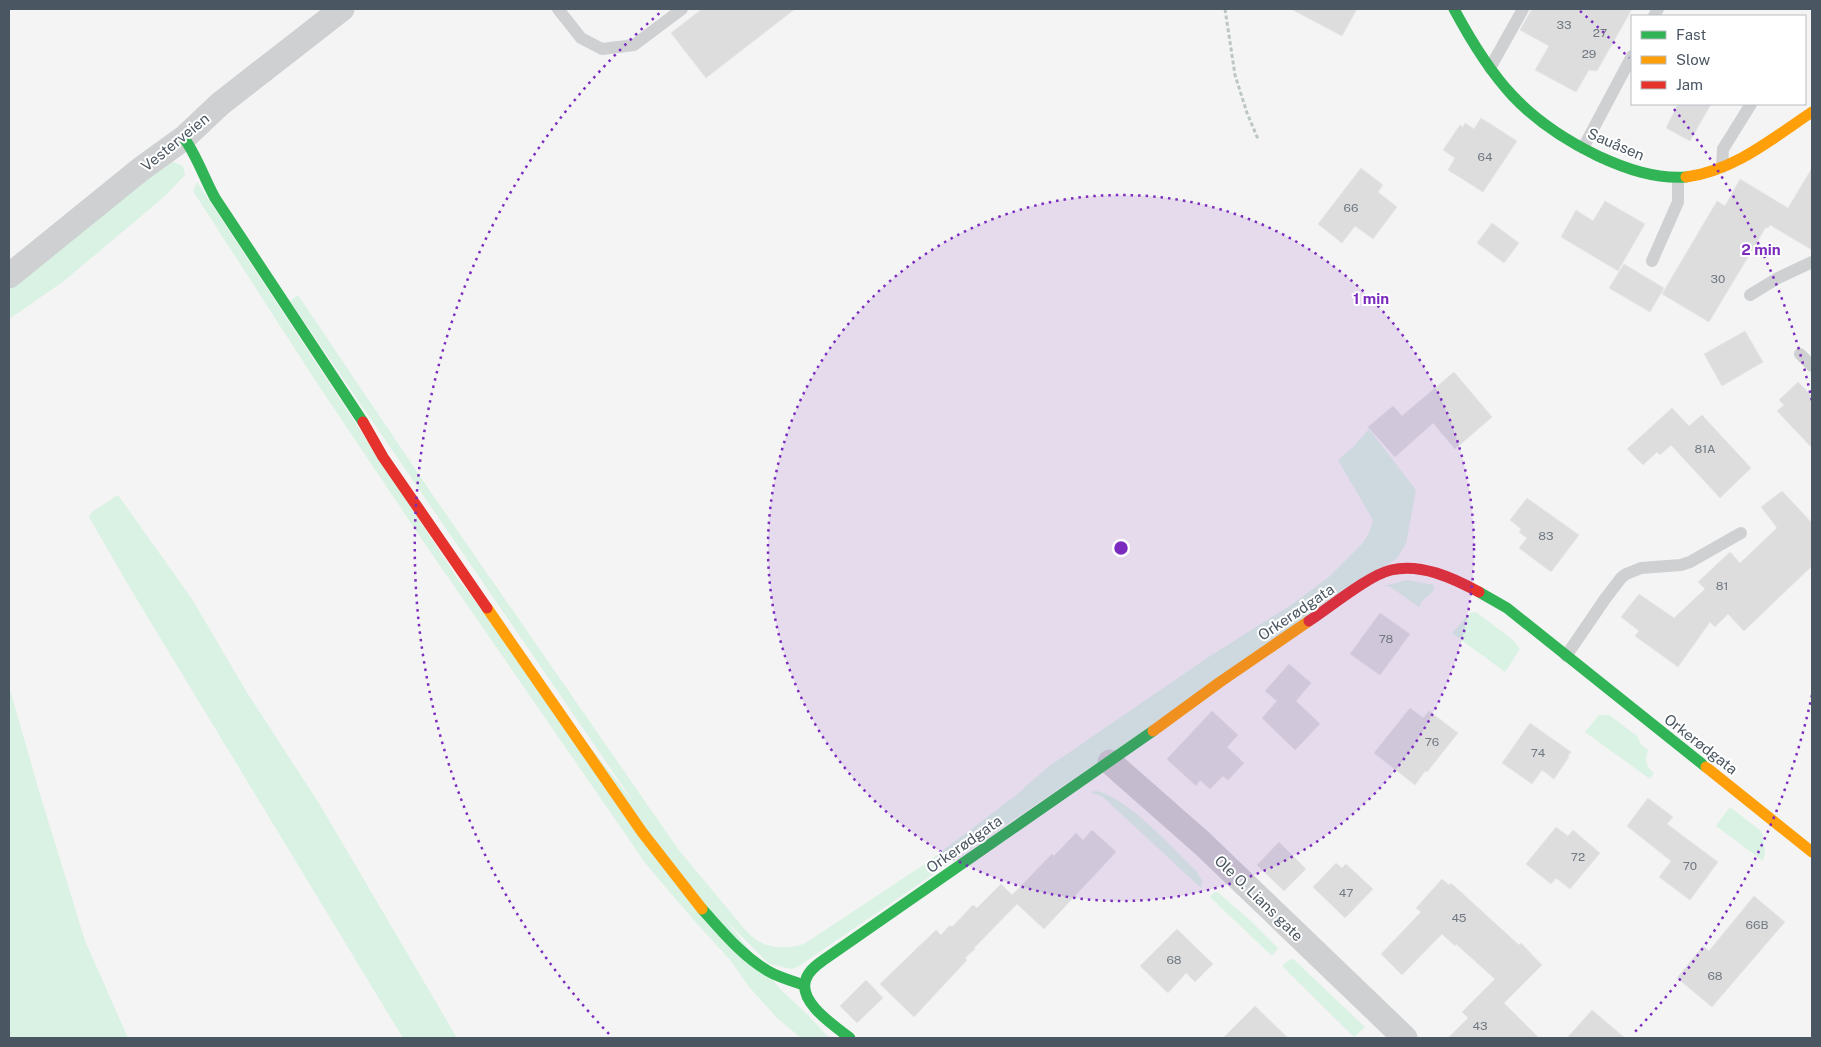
<svg xmlns="http://www.w3.org/2000/svg" width="1821" height="1047" font-family="'Public Sans',sans-serif">
  <style>
    .green { fill: #d9f2e3 }
    .building { fill: #ddddde; stroke: #e5e6e7 }
    .lines { fill: none; stroke-linecap: round; stroke-linejoin: round }
    .path { stroke: #bcc7c4; stroke-width: 3; stroke-dasharray: 4 2.5; stroke-linecap: butt }
    .lane { stroke: #ced0d2; stroke-width: 12 }
    .street { stroke: #ced0d2; stroke-width: 25 }
    .fast { stroke: #30b455; stroke-width: 11 }
    .slow { stroke: #ff9f0a; stroke-width: 11 }
    .jam { stroke: #e5322d; stroke-width: 11 }
    .ring { fill: none; stroke: #7b2cbf; stroke-width: 2.5; stroke-dasharray: 2.5 5 }
    .labels { text-anchor: middle; dominant-baseline: central; stroke-width: 4; stroke-linejoin: round; paint-order: stroke }
    .number-label { font-size: 12px; fill: #707881 }
    .street-label { font-size: 15px; fill: #4a5661; stroke: #fff }
    .centre { fill: #7b2cbf; stroke: #fff; stroke-width: 2.5 }
    .ring-label { font-size: 15px; text-anchor: middle; font-weight: bold; fill: #7b2cbf; stroke: #fff; stroke-width: 4; stroke-linejoin: round; paint-order: stroke }
  </style>
  <rect width="100%" height="100%" fill="#f4f4f4"/>
  <g class="green">
    <polygon points="174,162 183,166 185,175 166,195 64,281 9,319 9,285 161,165"/>
    <polygon points="197,182 458,579 780,989 809,1016 829,1038 801,1038 777,1018 750,988 730,960 691,917 646,864 425,544 315,380 193,191"/>
    <path d="M298,295L430,491L678,849L747,932C764,949 782,950 804,944L925,864L1015,796L1048,767L1207,658L1294,603L1330,576L1362,544L1369,533L1373,520L1338,460L1353,447L1369,429L1416,490L1406,544L1397,558L799,966L792,969L769,964L689,883L290,301Z"/>
    <polygon points="118,495 192,599 246,691 320,805 457,1038 403,1038 130,588 89,517 92,512"/>
    <polygon points="1407,580 1434,585 1433,591 1422,601 1419,607 1389,586 1384,586"/>
    <polygon points="1476,612 1513,640 1520,649 1505,672 1452,633 1470,613"/>
    <polygon points="9,686 39,791 85,941 128,1038 9,1038"/>
    <path d="M1599,715H1609L1637,736L1641,744L1648,750C1645,761 1645,766 1654,773L1650,779L1585,732Z"/>
    <path d="M1097,791C1130,800 1170,846 1195,870L1202,880L1201,888L1103,797L1090,792Z"/>
    <polygon points="1730,807 1762,832 1765,851 1763,861 1716,826"/>
    <polygon points="1217,892 1251,921 1278,948 1272,956 1210,897 1213,893"/>
    <polygon points="1293,959 1365,1027 1354,1037 1282,966 1289,960"/>
  </g>
  <g class="building">
    <polygon points="702,9 795,9 706,78 671,33"/>
    <polygon points="1291,9 1357,9 1342,36"/>
    <polygon points="1532,9 1632,9 1597,71 1589,70 1576,92 1535,70 1549,46 1520,30"/>
    <polygon points="1678,104 1711,104 1690,141 1666,128"/>
    <polygon points="1481,118 1517,141 1483,192 1448,170 1455,158 1443,150 1460,125 1463,127 1465,123 1474,129"/>
    <polygon points="1361,168 1383,185 1378,192 1397,207 1373,239 1355,226 1342,243 1318,224"/>
    <polygon points="1812,168 1812,250 1770,225 1768,228 1766,227 1709,322 1662,294 1717,201 1725,206 1740,179 1788,208"/>
    <polygon points="1605,201 1645,224 1618,271 1561,237 1576,210 1593,221"/>
    <polygon points="1492,223 1519,243 1504,263 1477,243"/>
    <polygon points="1624,264 1664,288 1650,312 1609,288"/>
    <polygon points="1745,331 1763,362 1722,386 1704,354"/>
    <polygon points="1454,372 1492,417 1455,449 1433,423 1395,457 1368,427 1393,406 1402,416"/>
    <polygon points="1798,382 1812,396 1812,448 1777,411 1784,405 1779,400"/>
    <polygon points="1672,408 1689,426 1702,415 1751,468 1720,498 1671,445 1660,455 1657,452 1643,465 1627,449"/>
    <polygon points="1782,491 1812,523 1812,566 1744,631 1728,614 1715,627 1710,622 1678,667 1635,636 1639,631 1621,617 1639,594 1674,618 1705,589 1698,582 1730,552 1740,563 1777,528 1761,507"/>
    <polygon points="1527,498 1579,535 1551,572 1519,548 1527,538 1519,532 1521,529 1510,520"/>
    <polygon points="1380,613 1410,634 1380,675 1350,654"/>
    <polygon points="1289,664 1311,683 1296,701 1320,724 1295,750 1262,718 1277,701 1265,691"/>
    <polygon points="1410,708 1423,718 1429,711 1458,733 1427,772 1425,771 1415,785 1374,753"/>
    <polygon points="1212,711 1238,735 1227,747 1244,763 1228,780 1223,776 1210,789 1200,780 1196,786 1167,759"/>
    <polygon points="1530,723 1571,752 1568,756 1569,757 1554,779 1542,770 1532,784 1502,763"/>
    <polygon points="1648,798 1673,817 1667,824 1718,862 1690,900 1659,877 1671,861 1627,826"/>
    <polygon points="1556,827 1568,836 1573,830 1600,853 1570,889 1556,878 1551,884 1526,864"/>
    <polygon points="1092,830 1116,852 1044,929 1017,904 974,948 975,949 965,958 967,960 914,1017 880,984 936,930 941,935 950,925 952,927 973,905 977,908 1001,884 1012,895 1052,854 1054,856 1076,833 1083,840"/>
    <polygon points="1279,842 1306,869 1284,891 1257,865"/>
    <polygon points="1336,863 1342,868 1346,864 1373,889 1345,918 1313,887"/>
    <polygon points="1442,879 1449,885 1451,883 1519,945 1521,943 1542,965 1504,1003 1539,1038 1448,1038 1468,1018 1462,1012 1495,979 1456,944 1455,946 1442,934 1402,975 1381,954 1421,912 1416,908"/>
    <polygon points="1754,896 1785,922 1712,1007 1677,978 1703,946 1709,951"/>
    <polygon points="1177,929 1213,964 1195,982 1186,973 1168,993 1140,966"/>
    <polygon points="866,980 883,998 857,1023 840,1006"/>
    <polygon points="1255,1006 1288,1038 1223,1038"/>
    <polygon points="1592,1010 1625,1038 1567,1038"/>
  </g>
  <g class="lines">
    <polyline class="path" points="1225,9 1235,75 1247,113 1258,139"/>
    <g class="lane">
      <polyline points="558,9 581,38 602,49 634,45 682,9"/>
      <polyline points="1654,16 1658,9"/>
      <polyline points="1490,68 1523,9"/>
      <polyline points="1583,148 1632,56"/>
      <polyline points="1722,167 1723,149 1751,104"/>
      <polyline points="1652,261 1678,202 1678,178"/>
      <polyline points="1750,295 1778,278 1812,262"/>
      <polyline points="1800,354 1812,366"/>
      <polyline points="1566,656 1605,599 1621,578 1626,574 1641,568 1681,565 1690,562 1741,533"/>
    </g>
    <g class="street">
      <polyline points="9,276 141,169 184,138 220,104 342,9"/>
      <polyline points="1110,762 1203,844 1405,1038"/>
    </g>
    <g class="fast">
      <path d="M1454,9C1492,80 1524,120 1598,156C1626,169 1655,179 1686,177"/>
      <path d="M184,138C197,156 204,178 215,198L363,422"/>
      <polyline points="1479,592 1507,608 1706,767"/>
      <path d="M702,909C723,932 741,955 768,971C778,977 792,981 804,985"/>
      <path d="M850,1038C835,1026 797,1002 806,979C809,970 818,964 825,959L1153,731"/>
    </g>
    <g class="slow">
      <path d="M1686,177C1734,171 1773,138 1812,112"/>
      <polyline points="487,608 642,832 702,909"/>
      <polyline points="1153,731 1220,682 1309,621"/>
      <polyline points="1706,767 1812,852"/>
    </g>
    <g class="jam">
      <polyline points="363,422 383,457 487,608"/>
      <path d="M1309,621C1329,608 1369,575 1391,570C1421,563 1453,578 1479,592"/>
    </g>
  </g>
  <circle cx="1121" cy="548" r="353" fill="#7b2cbf" fill-opacity=".12"/>
  <g class="ring">
    <circle cx="1121" cy="548" r="353"/>
    <path d="M1812 695A706 706 0 0 1 1633 1034M609 1034A706 706 0 0 1 662 11M1580 11A706 706 0 0 1 1629 58M1674 109A706 706 0 0 1 1812 401"/>
  </g>
  <g class="labels">
    <g class="number-label">
      <text x="1564" y="25">33</text>
      <text x="1600" y="33">27</text>
      <text x="1589" y="54">29</text>
      <text x="1485" y="157">64</text>
      <text x="1351" y="208">66</text>
      <text x="1718" y="279">30</text>
      <text x="1705" y="449">81A</text>
      <text x="1546" y="536">83</text>
      <text x="1722" y="586">81</text>
      <text x="1386" y="639">78</text>
      <text x="1432" y="742">76</text>
      <text x="1538" y="753">74</text>
      <text x="1578" y="857">72</text>
      <text x="1690" y="866">70</text>
      <text x="1346" y="893">47</text>
      <text x="1459" y="918">45</text>
      <text x="1757" y="925">66B</text>
      <text x="1174" y="960">68</text>
      <text x="1715" y="976">68</text>
      <text x="1480" y="1026">43</text>
    </g>
    <g class="street-label">
      <text transform="translate(175 142) rotate(-39)">Vesterveien</text>
      <text transform="translate(1616 144) rotate(23)">Sauåsen</text>
      <text transform="translate(1296 612) rotate(-34)">Orkerødgata</text>
      <text transform="translate(1701 744) rotate(38)">Orkerødgata</text>
      <text transform="translate(964 844) rotate(-35)">Orkerødgata</text>
      <text transform="translate(1259 898) rotate(44)">Ole O. Lians gate</text>
    </g>
  </g>
  <circle cx="1121" cy="548" r="8" class="centre"/>
  <g class="ring-label">
    <text x="1761" y="255">2 min</text>
    <text x="1371" y="304">1 min</text>
  </g>
  <rect width="1821" height="1047" fill="none" stroke="#4a5661" stroke-width="20"/>
  <rect x="1631" y="15" width="175" height="90" fill="#ffffff" stroke="#b7bbc0"/>
  <rect x="1641" y="31" width="25" height="8" fill="#30b455" stroke="#b7bbc0"/>
  <text x="1676" y="40" font-size="15" fill="#4a5661">Fast</text>
  <rect x="1641" y="56" width="25" height="8" fill="#ff9f0a" stroke="#b7bbc0"/>
  <text x="1676" y="65" font-size="15" fill="#4a5661">Slow</text>
  <rect x="1641" y="81" width="25" height="8" fill="#e5322d" stroke="#b7bbc0"/>
  <text x="1676" y="90" font-size="15" fill="#4a5661">Jam</text>
</svg>
